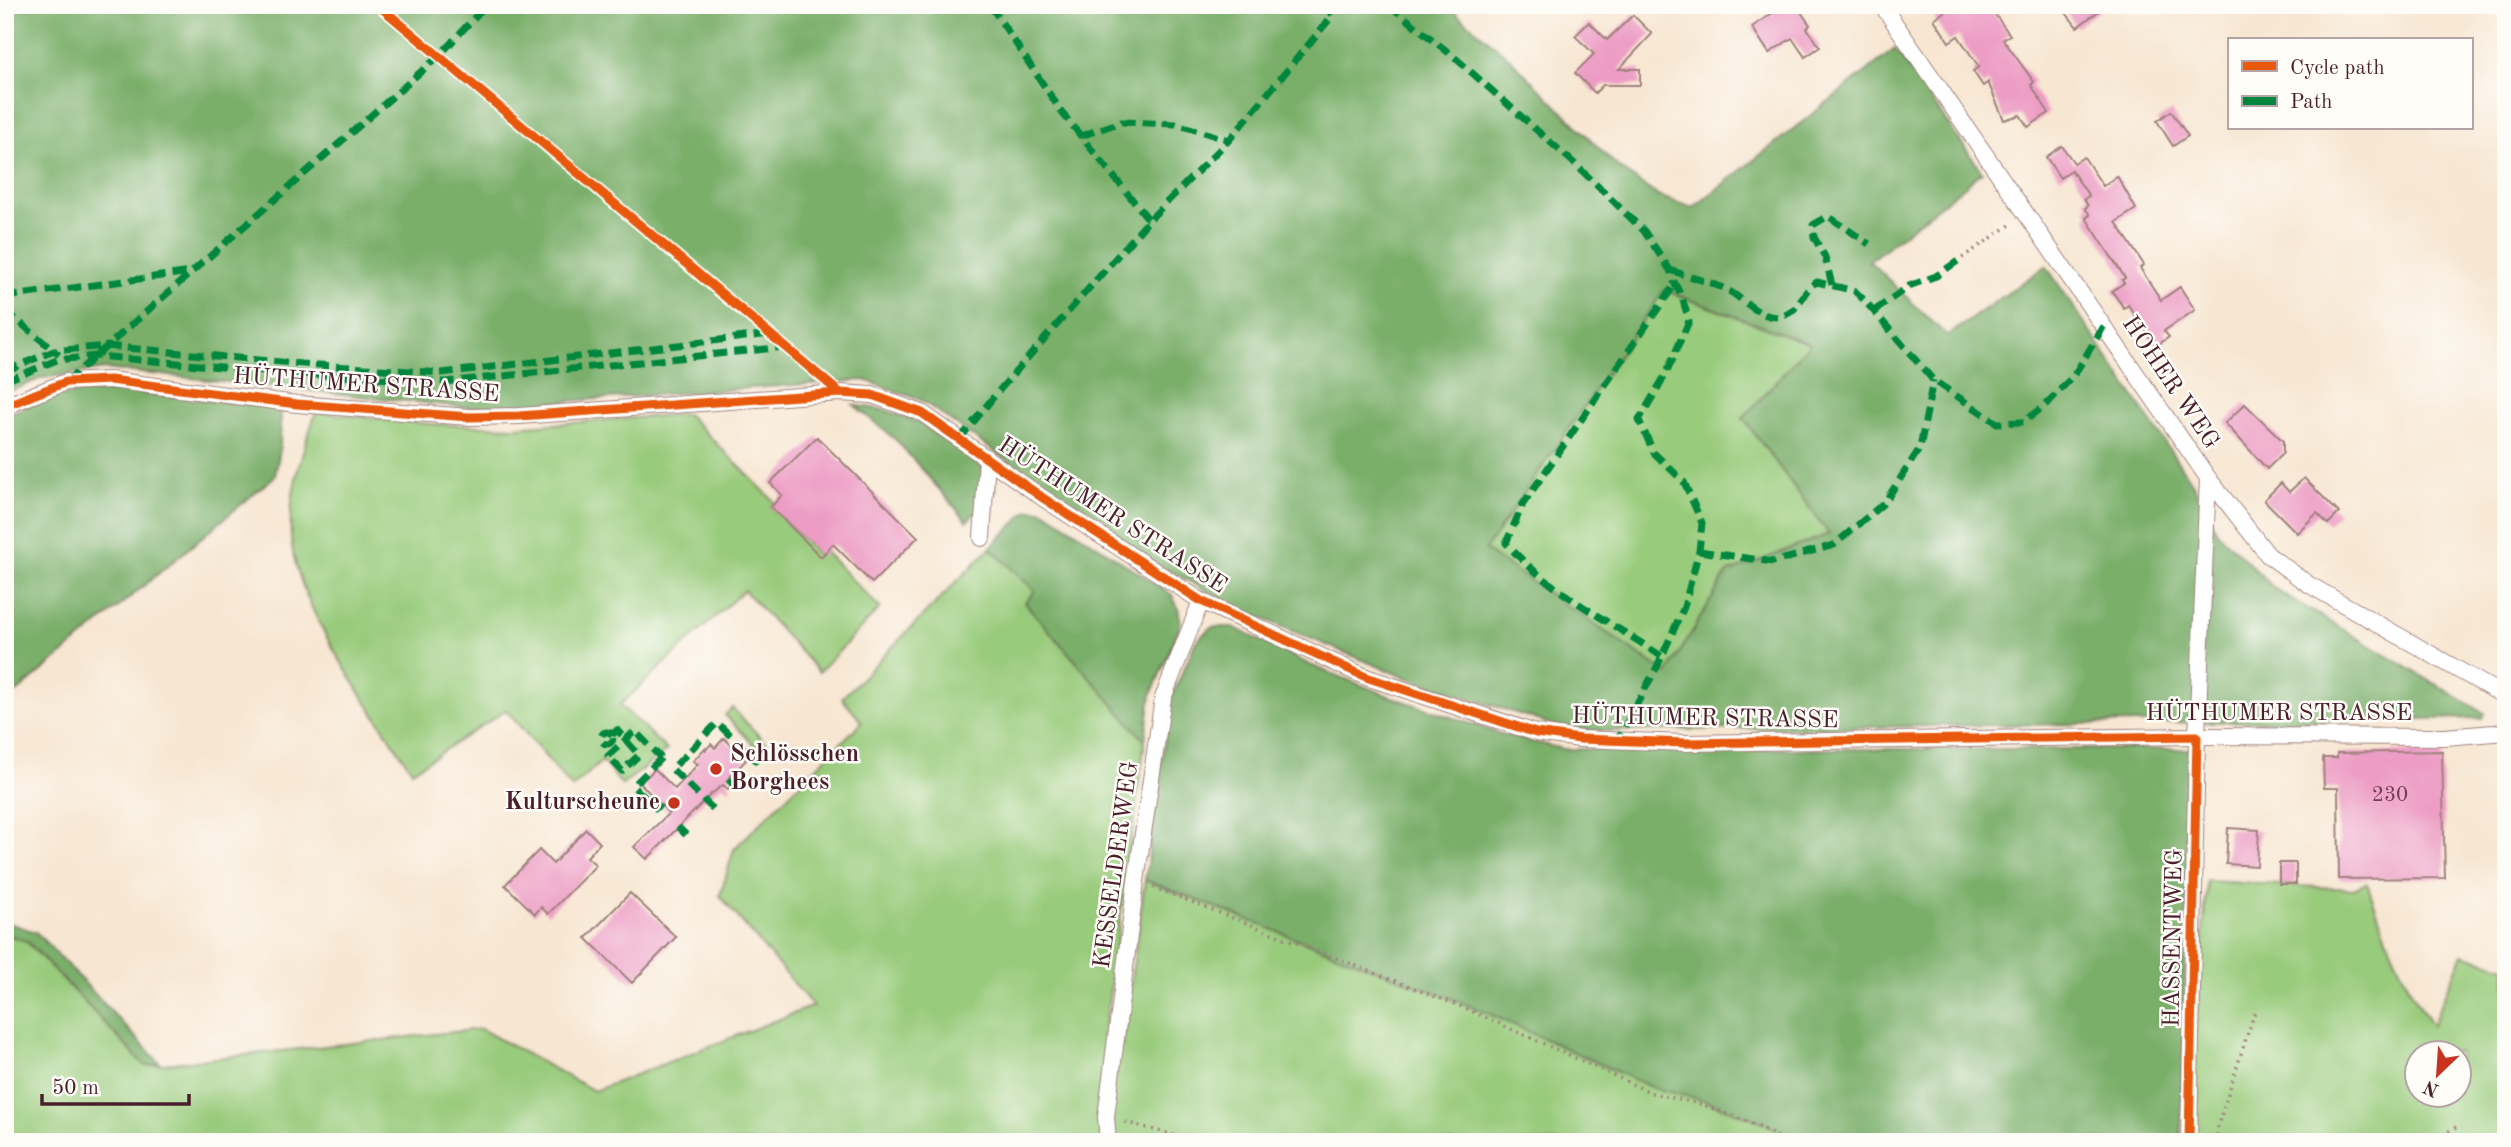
<svg xmlns="http://www.w3.org/2000/svg" width="2511" height="1147" font-family="'Old Standard TT',serif">
  <style>
    .green { fill: #99cb7b; stroke: #727553; stroke-width: 2; fill-rule: evenodd }
    .forest { fill: #7aaf6b; stroke: #62674b; stroke-width: 2; fill-rule: evenodd }
    .building { fill: #ed9dc5 }
    .lines { fill: none; stroke-linecap: round; stroke-linejoin: round }
    .minor-casing { stroke: #a0827e; stroke-width: 18 }
    .path { stroke: #a0827e; stroke-width: 3.5; stroke-dasharray: 2 5; stroke-linecap: butt }
    .minor { stroke: #fff; stroke-width: 16 }
    .quiet { stroke: #00873e; stroke-width: 7; stroke-dasharray: 14 7; stroke-linecap: butt }
    .cycleway-casing { stroke: #fdfcf7; stroke-width: 13 }
    .cycleway { stroke: #e8590c; stroke-width: 9 }
    .poi-dot { fill: #c8321e; stroke: #fdfcf7; stroke-width: 2.5 }
    .labels { text-anchor: middle; dominant-baseline: central; stroke-width: 5; stroke-linejoin: round; paint-order: stroke }
    .number-label { font-size: 21px; fill: #733e52 }
    .street-label { font-size: 24px; fill: #4a1f2b; stroke: #fdfcf7 }
    .poi-label { font-size: 24px; font-weight: bold; fill: #4a1f2b; stroke: #fdfcf7; text-anchor: start }
  </style>
  <rect width="100%" height="100%" fill="#fdfcf7"/>
  <filter id="ink" filterUnits="userSpaceOnUse"><feTurbulence type="fractalNoise" baseFrequency=".0143" numOctaves="2"/><feDisplacementMap in="SourceGraphic" scale="14" xChannelSelector="R" yChannelSelector="G"/><feConvolveMatrix kernelMatrix="1 2 1 2 8 2 1 2 1" color-interpolation-filters="sRGB"/></filter>
  <filter id="wash" filterUnits="userSpaceOnUse"><feTurbulence type="fractalNoise" baseFrequency=".00686" numOctaves="4" result="noise"/><feDisplacementMap in="SourceGraphic" scale="28" xChannelSelector="R" yChannelSelector="G"/><feGaussianBlur stdDeviation="1.57" result="paint"/><feColorMatrix in="noise" values="0 0 0 0 0 0 0 0 0 0 0 0 0 0 0 0 0 1.4 0 .05"/><feComposite in="paint" operator="in"/></filter>
  <g filter="url(#wash)">
    <rect width="100%" height="100%" fill="#f7e6d1"/>
    <g class="green">
      <polygon points="1664,290 1810,344 1743,418 1829,534 1727,573 1667,674 1485,550"/>
      <path d="M316,412L429,424L513,427L687,414L775,502L771,507L820,556L825,552L880,608L819,672L744,590L620,705L667,750L622,785L602,761L572,788L506,710L412,771C372,709 296,609 291,537C288,493 302,452 316,412Z"/>
      <polygon points="990,548 1036,591 1027,601 1145,741 1105,1026 1122,1046 1145,880 1481,1010 1653,1088 1703,1100 1763,1122 1795,1142 5,1142 5,934 26,941 145,1066 481,1029 594,1091 813,1006 720,896 734,849 862,722 842,698"/>
      <polygon points="732,708 767,744 760,751 725,715"/>
      <path d="M2207,881L2353,889L2367,883C2384,932 2402,982 2432,1025L2463,954L2506,967V1142H2187ZM2416,1052H2458V1094H2416Z"/>
    </g>
    <g class="forest">
      <path d="M5,5H1446L1505,54L1618,167L1658,196L1693,208L1895,49L1982,172L1869,261L1947,336L2046,266L2194,486L2217,532L2275,589L2484,713L2482,718L1603,731L1562,728L1399,675L1242,610L1148,559L921,400L865,380L473,408L105,369L42,378L5,393ZM1664,290L1810,344L1743,418L1829,534L1727,573L1667,674L1485,550Z"/>
      <polygon points="88,391 129,392 281,408 280,449 275,476 5,702 5,415 49,398"/>
      <polygon points="854,405 884,410 918,422 993,475 996,491 967,521 897,441"/>
      <polygon points="1028,510 1043,510 1172,595 1178,608 1181,624 1151,695 1145,741 1025,603 1035,591 990,548"/>
      <polygon points="1212,627 1233,627 1310,665 1389,696 1501,734 1563,749 2190,749 2181,1142 1795,1142 1763,1122 1703,1100 1653,1088 1481,1010 1145,880 1170,701 1196,641"/>
      <polygon points="5,922 36,932 160,1063 145,1066 27,941 5,934"/>
    </g>
    <g id="blocks">
      <g class="building">
        <polygon points="1770,5 1796,5 1810,25 1807,28 1820,47 1805,57 1792,38 1769,53 1752,27 1774,12"/>
        <polygon points="1954,5 1988,5 2010,35 2003,39 2034,82 2031,85 2049,113 2028,127 2020,115 2004,120 1988,82 1983,86 1973,71 1979,67 1958,36 1949,42 1934,19"/>
        <polygon points="2060,5 2107,5 2077,27"/>
        <polygon points="1633,15 1652,34 1619,69 1640,69 1640,85 1603,85 1595,93 1575,73 1594,54 1575,36 1589,22 1607,40"/>
        <polygon points="2171,111 2188,136 2173,146 2157,121"/>
        <polygon points="2062,146 2074,163 2084,157 2103,186 2117,176 2136,209 2116,222 2144,265 2140,268 2161,300 2180,287 2195,310 2164,331 2169,337 2156,346 2128,305 2124,308 2112,291 2124,283 2122,280 2125,278 2086,218 2090,215 2085,208 2088,206 2084,199 2089,196 2071,170 2060,178 2046,157"/>
        <polygon points="2245,404 2283,441 2283,453 2267,469 2225,423"/>
        <polygon points="817,437 918,537 872,583 833,544 821,557 771,507 782,495 770,483"/>
        <polygon points="2304,478 2339,513 2328,524 2317,513 2297,533 2264,500 2281,483 2289,492"/>
        <polygon points="724,738 746,760 727,780 731,787 728,789 723,785 710,795 647,859 634,847 669,813 640,783 655,769 675,789 698,764 693,761 705,748 706,750 711,744 715,748"/>
        <polygon points="2442,751 2445,878 2339,879 2338,788 2324,788 2323,758 2337,758 2337,753"/>
        <polygon points="2228,828 2259,830 2257,866 2226,864"/>
        <polygon points="586,829 600,843 587,857 596,865 548,914 541,907 535,914 505,885 539,850 553,864"/>
        <rect x="2279" y="863" width="17" height="21"/>
        <polygon points="630,893 676,937 632,983 586,938"/>
      </g>
    </g>
  </g>
  <g filter="url(#ink)">
    <use href="#blocks" fill-opacity="0" stroke="#a0827e" stroke-width="2"/>
    <g class="lines">
      <defs>
        <g id="minor">
          <polyline points="1882,5 2208,478 2268,555 2308,584 2506,697"/>
          <polyline points="5,406 66,382 110,380 297,404 469,417 519,416 840,393 872,395 922,413 1043,498 1201,601 1366,677 1536,733 1580,739 1685,743 2197,736 2445,737 2506,732"/>
          <polyline points="982,538 987,458"/>
          <polyline points="1108,1142 1106,1117 1136,881 1163,698 1201,601"/>
          <polyline points="2189,1142 2197,736 2208,478"/>
        </g>
      </defs>
      <use href="#minor" class="minor-casing"/>
      <g class="path">
        <polyline points="1962,258 2013,223"/>
        <polyline points="1153,887 1465,1008 1652,1093 1704,1105 1759,1126 1786,1142"/>
        <polyline points="1125,1122 1177,1136 1190,1142"/>
        <polyline points="2217,1142 2217,1128 2256,1008"/>
        <polyline points="2430,1142 2458,1126"/>
      </g>
      <use href="#minor" class="minor"/>
      <g class="quiet">
        <polyline points="990,5 1063,114 1149,220"/>
        <polyline points="1389,5 1453,56 1575,164 1644,231 1670,270 1675,284 1682,297 1689,321 1666,374 1639,420 1654,453 1684,482 1702,523 1699,551 1684,607 1658,665 1617,741"/>
        <polyline points="1081,136 1121,122 1176,124 1229,140"/>
        <path d="M1670,270C1689,277 1709,281 1727,290C1745,299 1766,327 1789,313C1803,304 1802,290 1817,282L1855,291L1865,301L1933,380L1997,423L2024,422L2050,401L2074,375L2104,326"/>
        <polyline points="1832,285 1825,257 1814,237 1813,225 1828,216 1869,244"/>
        <polyline points="5,297 191,272"/>
        <polyline points="5,310 59,355"/>
        <polyline points="1874,311 1909,286 1936,276 1962,258"/>
        <polyline points="5,371 54,351 106,346 302,364 442,373 770,334"/>
        <polyline points="5,381 57,360 96,356 302,374 445,382 785,347"/>
        <polyline points="66,382 439,56 486,5"/>
        <polyline points="959,440 996,394 1149,220 1229,140 1333,15 1325,5"/>
        <polyline points="1699,551 1773,562 1834,545 1885,502 1920,448 1933,380"/>
        <path d="M1661,656C1608,620 1548,591 1506,543L1523,504L1675,284"/>
        <circle cx="607" cy="738" r="6"/>
        <polyline points="612,735 617,730 639,755 622,771 608,756 635,731 661,758"/>
        <polyline points="728,779 735,786"/>
        <polyline points="660,804 656,808 633,786 661,758 665,762"/>
        <polyline points="713,809 672,769 717,723 758,762"/>
        <polyline points="678,827 686,835"/>
      </g>
      <defs>
        <g id="cycleway">
          <polyline points="378,5 840,393"/>
          <polyline points="5,406 66,382 110,380 297,404 469,417 519,416 840,393 872,395 922,413 1043,498 1201,601 1366,677 1536,733 1580,739 1685,743 2197,736 2189,1142"/>
        </g>
      </defs>
      <use href="#cycleway" class="cycleway-casing"/>
      <use href="#cycleway" class="cycleway"/>
    </g>
  </g>
  <g class="poi-dot">
    <circle cx="716" cy="769" r="7"/>
    <circle cx="674" cy="803" r="7"/>
  </g>
  <g class="labels">
    <g class="number-label">
      <text x="2390" y="795">230</text>
    </g>
    <g class="street-label">
      <text transform="translate(2170 383) rotate(56)">HOHER WEG</text>
      <text transform="translate(366 386) rotate(4)">HÜTHUMER STRASSE</text>
      <text transform="translate(1112 516) rotate(33)">HÜTHUMER STRASSE</text>
      <text x="2279" y="714">HÜTHUMER STRASSE</text>
      <text transform="translate(1705 719) rotate(1)">HÜTHUMER STRASSE</text>
      <text transform="translate(1117 865) rotate(-82)">KESSELDERWEG</text>
      <text transform="translate(2174 938) rotate(-89)">HASSENTWEG</text>
    </g>
    <g class="poi-label">
      <text x="730" y="755">Schlösschen<tspan x="730" dy="28">Borghees</tspan></text>
      <text x="660" y="803" text-anchor="end">Kulturscheune</text>
    </g>
  </g>
  <rect width="2511" height="1147" fill="none" stroke="#fdfcf7" stroke-width="28"/>
  <rect x="2228" y="38" width="245" height="91" fill="#fdfcf7" stroke="#b5a4a5" stroke-width="2"/>
  <rect x="2242" y="61" width="35" height="10" fill="#e8590c" stroke="#b5a4a5" stroke-width="2"/>
  <text x="2290" y="74" font-size="21" fill="#4a1f2b">Cycle path</text>
  <rect x="2242" y="96" width="35" height="10" fill="#00873e" stroke="#b5a4a5" stroke-width="2"/>
  <text x="2290" y="108" font-size="21" fill="#4a1f2b">Path</text>
  <g transform="translate(2438 1074) rotate(205)"><circle r="33" fill="#fdfcf7" stroke="#b5a4a5" stroke-width="2"/>
  <path d="M0-5L12 26L0 18L-12 26Z" fill="#c8321e"/>
  <text y="-10" font-size="19" font-weight="bold" text-anchor="middle" fill="#4a1f2b">N</text>
  </g>
  <path d="M42 1094v10h147v-10" fill="none" stroke="#4a1f2b" stroke-width="3.5"/>
  <text x="52" y="1094" font-size="21" fill="#4a1f2b" stroke="#fdfcf7" stroke-width="5" paint-order="stroke">50 m</text>
</svg>
